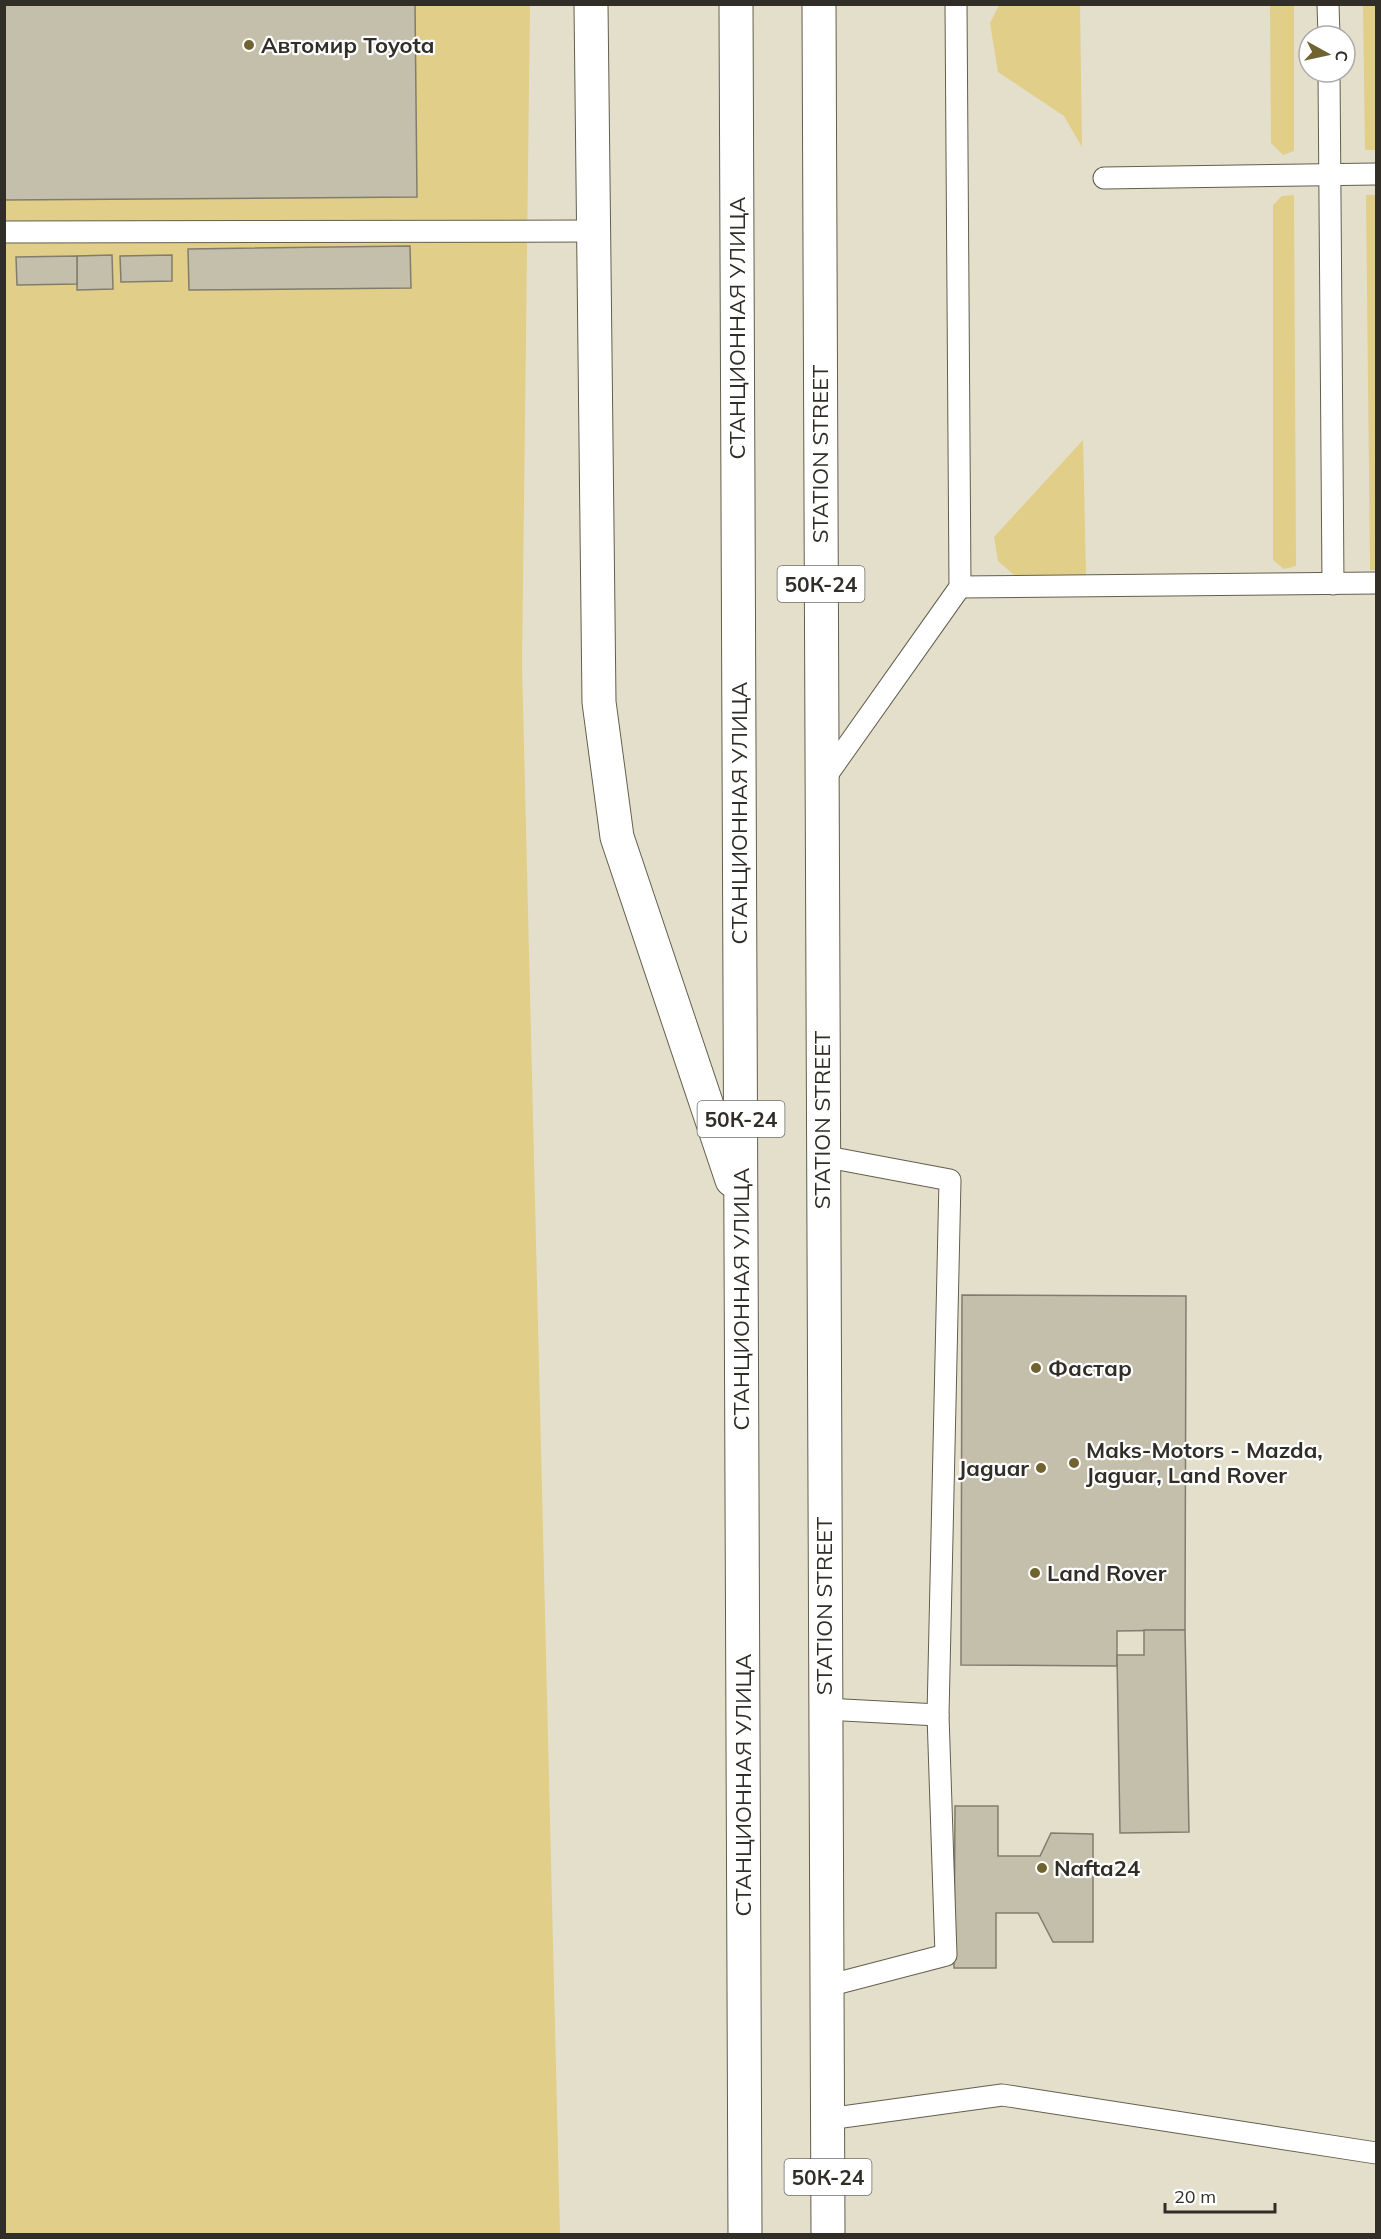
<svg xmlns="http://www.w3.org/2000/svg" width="1381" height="2239" font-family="Mulish,sans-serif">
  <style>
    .green { fill: #e0ce89 }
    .building { fill: #c4bfab; stroke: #827d6b; stroke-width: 1.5 }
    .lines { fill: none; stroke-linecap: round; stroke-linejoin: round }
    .service-casing { stroke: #635f4d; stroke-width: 23 }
    .primary-casing { stroke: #635f4d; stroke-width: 35 }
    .service { stroke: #fff; stroke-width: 21 }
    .primary { stroke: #fff; stroke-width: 33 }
    .poi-dot { fill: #716330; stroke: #fff; stroke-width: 2 }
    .labels { text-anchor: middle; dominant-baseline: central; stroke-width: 4.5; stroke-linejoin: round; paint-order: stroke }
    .shield { fill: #fff; stroke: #6e6d68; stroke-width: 1.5 }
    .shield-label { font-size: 21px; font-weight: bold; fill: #302e27 }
    .poi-label { font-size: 22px; font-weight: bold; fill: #302e27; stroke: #fff; text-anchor: start }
    .street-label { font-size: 22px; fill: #302e27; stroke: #fff }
  </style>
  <rect width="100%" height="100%" fill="#e4dfcb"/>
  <g class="green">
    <polygon points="5,5 530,5 522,664 560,2234 5,2234"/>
    <polygon points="999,5 1080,5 1082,147 1064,116 998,72 990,23"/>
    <polygon points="1270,5 1294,5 1294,151 1283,155 1271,143"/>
    <polygon points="1363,5 1376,5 1376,150 1365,150"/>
    <polygon points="1294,195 1296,566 1284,569 1273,560 1273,205 1282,196"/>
    <polygon points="1366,195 1376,195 1376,570 1370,570"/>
    <polygon points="1083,440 1086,575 1014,575 998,561 994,537"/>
  </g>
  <g class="building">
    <polygon points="4,4 415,4 417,197 4,200"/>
    <polygon points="410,246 411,288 189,290 188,249"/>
    <polygon points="112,255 113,289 77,290 77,256"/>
    <polygon points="172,255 172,281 121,282 120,256"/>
    <polygon points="77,256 77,284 17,285 16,257"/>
    <polygon points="962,1295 1186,1296 1185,1630 1117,1631 1117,1666 961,1665"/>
    <polygon points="1144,1630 1185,1630 1189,1832 1120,1833 1117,1655 1144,1655"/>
    <polygon points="955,1806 998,1806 998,1856 1040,1856 1051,1833 1093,1834 1093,1942 1053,1942 1038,1913 996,1913 996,1968 954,1968"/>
  </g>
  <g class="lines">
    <defs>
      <g id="service">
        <polyline points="1328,4 1329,36"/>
        <polyline points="1329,72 1333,584"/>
        <polyline points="1104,178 1376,174"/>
        <polyline points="4,232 594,231"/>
        <polyline points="960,587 1376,583"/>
        <polyline points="822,782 960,587 956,4"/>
        <polyline points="822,1156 950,1180 938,1715"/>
        <polyline points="825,1709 938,1715 946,1955 827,1986"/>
        <polyline points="828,2119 1002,2095 1376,2153"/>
      </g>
      <g id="primary">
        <polyline points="591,4 599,702 617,837 732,1180"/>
        <polyline points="736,4 745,2234"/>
        <polyline points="819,4 828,2234"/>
      </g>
    </defs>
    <use href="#service" class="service-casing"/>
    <use href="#primary" class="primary-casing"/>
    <use href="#service" class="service"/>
    <use href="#primary" class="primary"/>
  </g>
  <g class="poi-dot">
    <circle cx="249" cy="45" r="6"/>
    <circle cx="1036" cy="1368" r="6"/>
    <circle cx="1074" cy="1463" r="6"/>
    <circle cx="1041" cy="1468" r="6"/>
    <circle cx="1035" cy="1573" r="6"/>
    <circle cx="1042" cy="1868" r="6"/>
  </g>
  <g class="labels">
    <g class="shield">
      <rect x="777.5" y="566" width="87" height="36" rx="4.5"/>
      <rect x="697.5" y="1101" width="87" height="36" rx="4.5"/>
      <rect x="784.5" y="2159" width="87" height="36" rx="4.5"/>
    </g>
    <g class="shield-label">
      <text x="821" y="584">50К-24</text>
      <text x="741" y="1119">50К-24</text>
      <text x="828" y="2177">50К-24</text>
    </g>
    <g class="poi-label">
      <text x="261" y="45">Автомир Toyota</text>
      <text x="1048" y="1368">Фастар</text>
      <text x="1086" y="1450">Maks-Motors - Mazda,<tspan x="1086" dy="25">Jaguar, Land Rover</tspan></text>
      <text x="1029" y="1468" text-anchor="end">Jaguar</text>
      <text x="1047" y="1573">Land Rover</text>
      <text x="1054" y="1868">Nafta24</text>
    </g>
    <g class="street-label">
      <text transform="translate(737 328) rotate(-90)">СТАНЦИОННАЯ УЛИЦА</text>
      <text transform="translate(820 454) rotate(-90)">STATION STREET</text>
      <text transform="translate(739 813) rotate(-90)">СТАНЦИОННАЯ УЛИЦА</text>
      <text transform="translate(822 1120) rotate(-90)">STATION STREET</text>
      <text transform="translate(741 1299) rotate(-90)">СТАНЦИОННАЯ УЛИЦА</text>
      <text transform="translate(824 1606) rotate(-90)">STATION STREET</text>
      <text transform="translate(743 1785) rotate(-90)">СТАНЦИОННАЯ УЛИЦА</text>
    </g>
  </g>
  <rect width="1381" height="2239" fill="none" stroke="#302e27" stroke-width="12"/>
  <g transform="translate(1327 54) rotate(98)"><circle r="28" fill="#ffffff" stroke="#acaba9" stroke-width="1.5"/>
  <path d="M0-4.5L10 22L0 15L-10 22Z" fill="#716330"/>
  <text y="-9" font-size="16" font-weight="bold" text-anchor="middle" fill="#302e27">С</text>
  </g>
  <path d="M1165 2203v9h110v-9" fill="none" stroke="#302e27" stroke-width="3"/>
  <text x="1174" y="2203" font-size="18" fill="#302e27" stroke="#ffffff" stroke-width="4.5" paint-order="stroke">20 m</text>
</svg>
